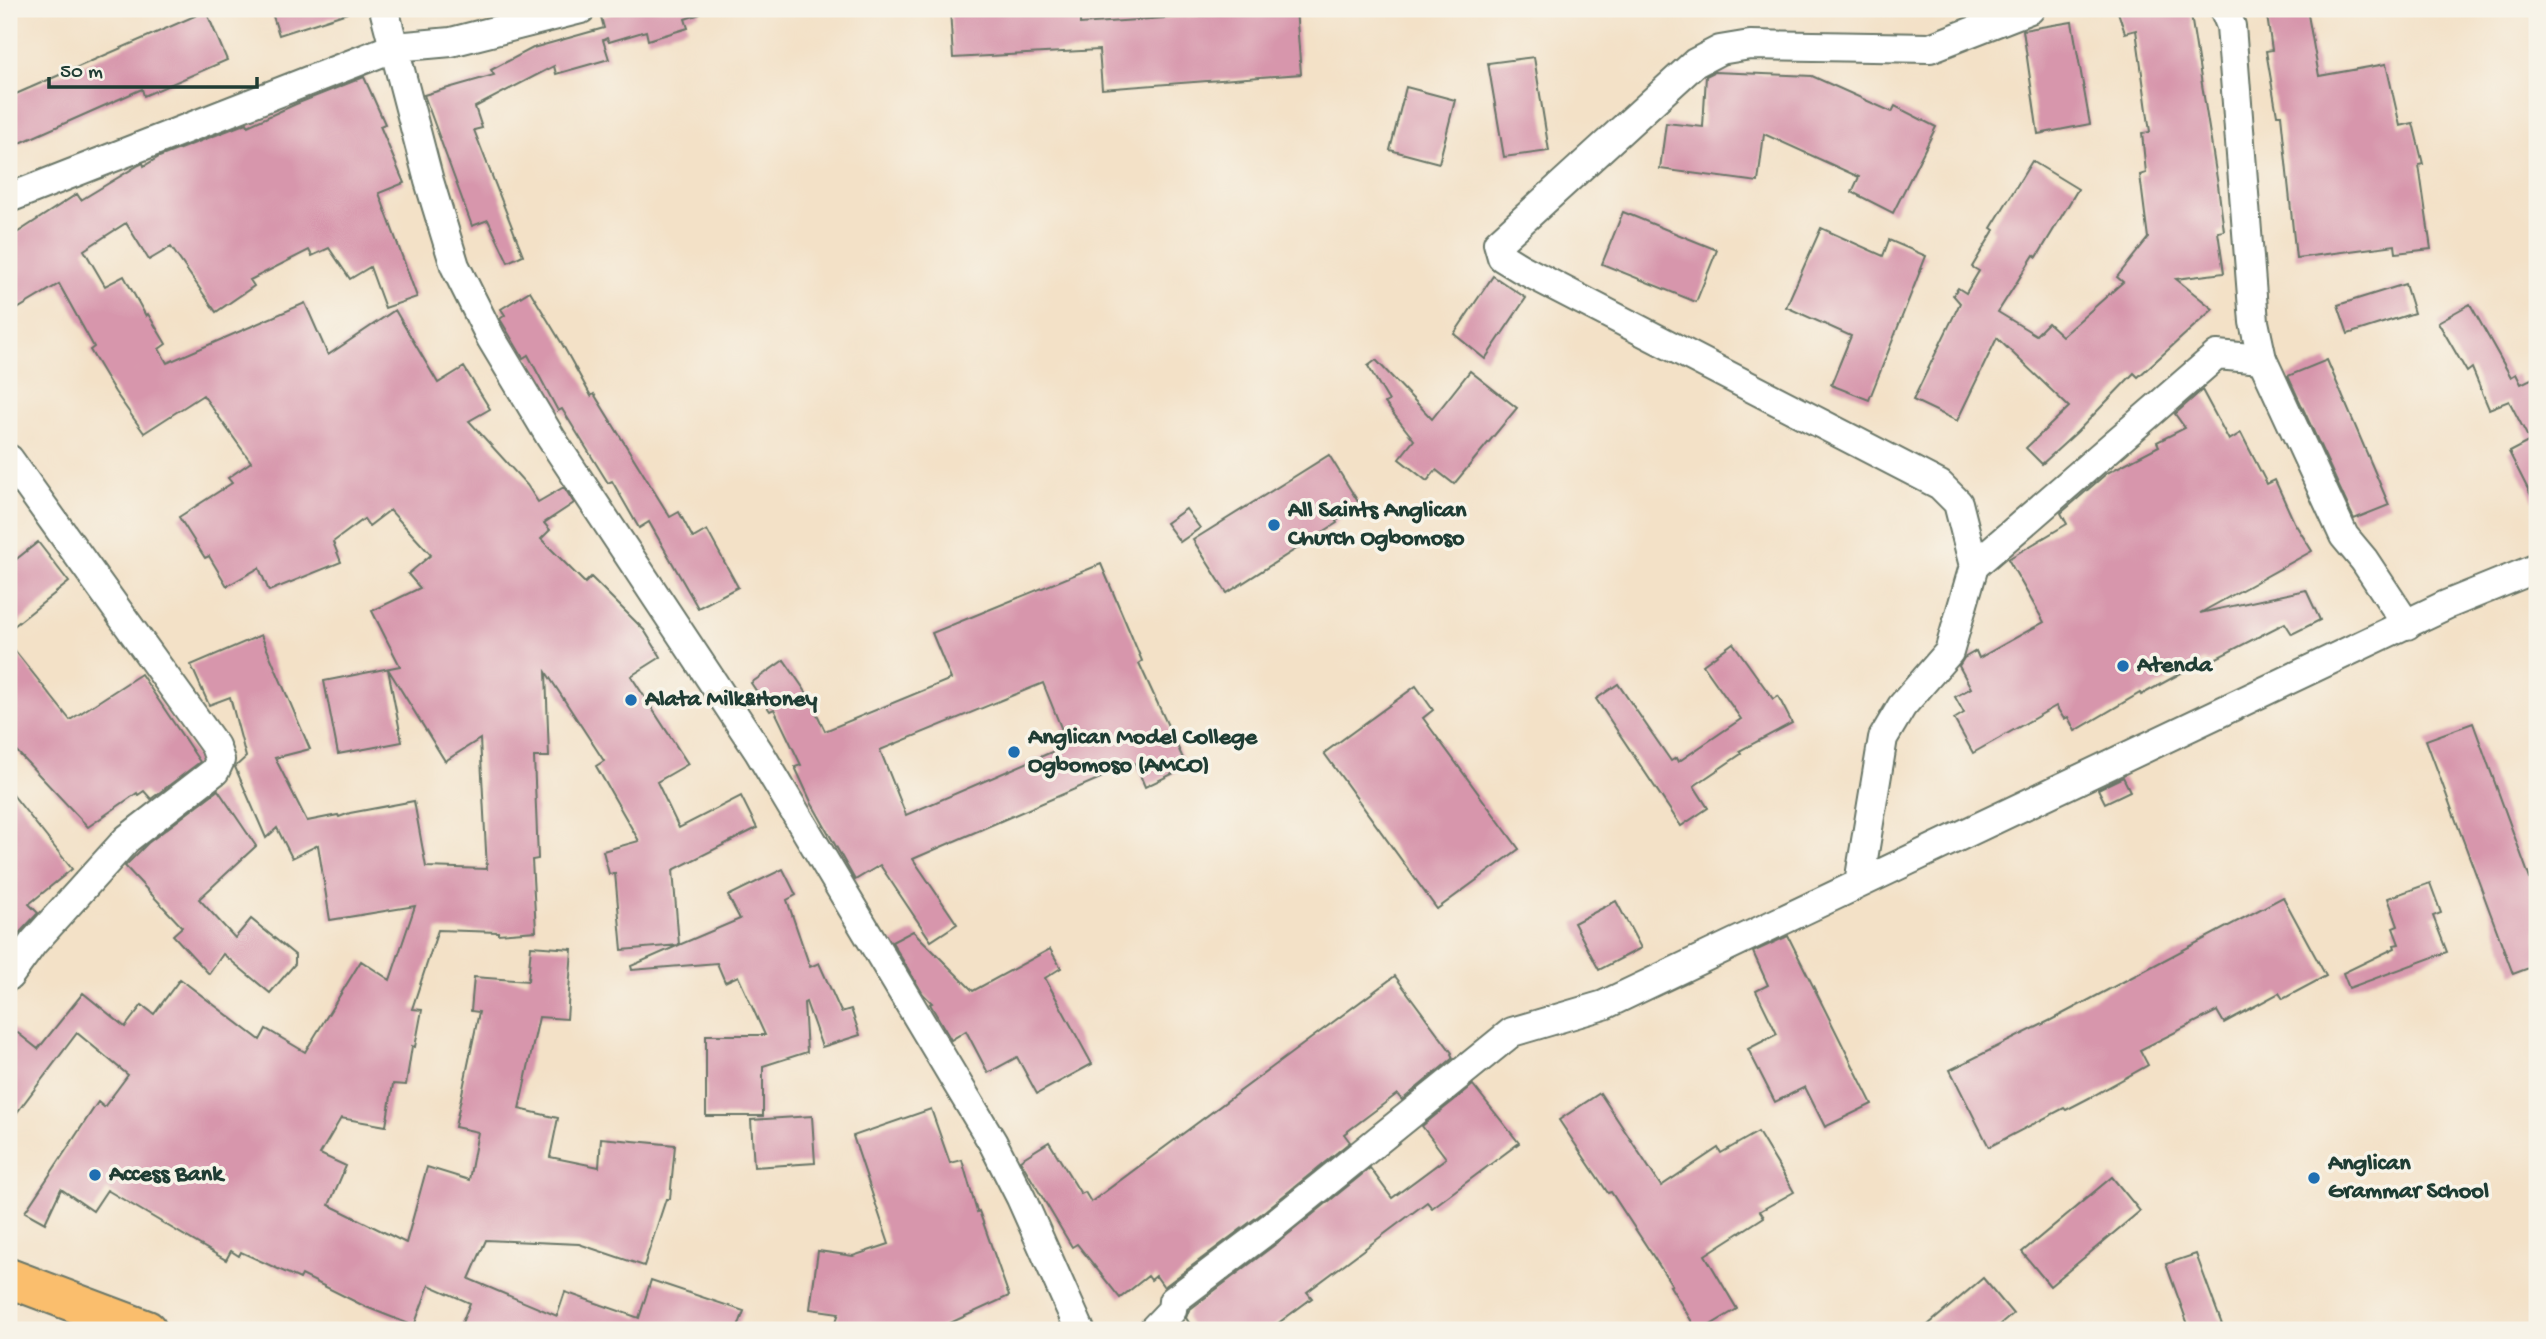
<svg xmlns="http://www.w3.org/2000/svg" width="2546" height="1339" font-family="'Gochi Hand',sans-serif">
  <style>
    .building { fill: #d796ac; fill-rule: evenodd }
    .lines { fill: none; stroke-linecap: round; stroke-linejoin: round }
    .minor-casing { stroke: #697667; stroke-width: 32 }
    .trunk-casing { stroke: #697667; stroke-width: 42 }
    .minor { stroke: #fff; stroke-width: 28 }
    .trunk { stroke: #fabe6d; stroke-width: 38 }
    .poi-dot { fill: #1f6fb2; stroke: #f7f3e8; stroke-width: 2.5 }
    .labels { text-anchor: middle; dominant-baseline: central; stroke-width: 7; stroke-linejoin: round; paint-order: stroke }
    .poi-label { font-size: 24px; font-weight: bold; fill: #1f3d34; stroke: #f7f3e8; text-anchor: start }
  </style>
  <rect width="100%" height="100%" fill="#f7f3e8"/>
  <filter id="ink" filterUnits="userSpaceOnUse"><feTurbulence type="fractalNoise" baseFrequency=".0143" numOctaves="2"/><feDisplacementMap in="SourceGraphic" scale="14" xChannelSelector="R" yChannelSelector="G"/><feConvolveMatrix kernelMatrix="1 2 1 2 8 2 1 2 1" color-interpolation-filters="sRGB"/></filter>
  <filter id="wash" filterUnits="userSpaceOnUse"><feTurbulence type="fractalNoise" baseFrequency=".00686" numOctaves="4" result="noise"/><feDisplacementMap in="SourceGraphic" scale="28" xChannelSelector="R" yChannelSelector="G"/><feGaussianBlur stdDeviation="1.57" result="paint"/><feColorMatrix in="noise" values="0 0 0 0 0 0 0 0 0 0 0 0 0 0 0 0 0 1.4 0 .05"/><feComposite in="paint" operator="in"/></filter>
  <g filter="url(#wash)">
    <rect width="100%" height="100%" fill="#f3e1c7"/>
    <g id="blocks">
      <g class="building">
        <polygon points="284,9 346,9 347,13 279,35 272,13"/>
        <polygon points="628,9 699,9 700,14 685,19 688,28 648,40 646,31 609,42 607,38 603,40 609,59 556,74 554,66 475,107 482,128 474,130 523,255 508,262 488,220 472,226 424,95 494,75 491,70 533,48 604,28 601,17"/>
        <polygon points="950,9 1080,9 1080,24 1296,9 1301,74 1102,89 1099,50 953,58"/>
        <polygon points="2117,9 2190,9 2218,185 2224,231 2218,232 2224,273 2176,279 2213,309 2138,377 2134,373 2077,432 2042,464 2026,448 2069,407 1997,338 1957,421 1913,400 1960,303 1953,295 1958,288 1966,293 1979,271 1972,267 1994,230 1991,228 2032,161 2078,189 2037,257 2034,255 1998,312 2036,335 2048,323 2062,336 2123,282 2117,277 2148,238 2140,175 2146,173 2142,133 2150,132 2136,30 2125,33"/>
        <polygon points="2266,9 2307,9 2319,76 2386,64 2400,126 2413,123 2423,164 2419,165 2431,249 2396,253 2395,245 2296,258 2281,115 2277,115 2266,51 2272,50"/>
        <polygon points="206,11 227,60 144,96 142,89 9,148 9,97"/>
        <polygon points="2072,22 2090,124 2038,134 2023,30"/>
        <polygon points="1534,57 1549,151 1504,157 1488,63"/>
        <polygon points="1714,72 1812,76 1892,112 1895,106 1936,127 1893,213 1852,192 1859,177 1764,134 1758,182 1660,169 1666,123 1703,127 1706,76"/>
        <polygon points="364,77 385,124 380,126 404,183 379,193 417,297 385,308 370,267 350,279 329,248 312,256 309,250 250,280 254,286 216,312 171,247 149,260 126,223 84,250 105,286 124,276 146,316 148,314 166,344 159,349 167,363 305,303 328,355 395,310 438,383 464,367 490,409 469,421 527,485 538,502 564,487 574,503 544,523 550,530 541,539 585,583 591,577 644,630 661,657 631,676 688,764 657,782 679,828 741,796 757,828 673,870 679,945 740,919 728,896 783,869 796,895 787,900 810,967 819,963 841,1012 851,1009 860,1035 822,1047 806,1002 804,1003 807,1052 763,1066 763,1116 706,1116 706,1035 765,1035 738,976 725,982 717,963 632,970 631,966 679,945 622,950 615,873 609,874 603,851 639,841 596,766 604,761 546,672 549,757 534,757 538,859 532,860 536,931 498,934 498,932 438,930 412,1009 422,1010 415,1047 412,1046 406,1085 393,1084 386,1126 341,1118 320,1154 346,1166 329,1205 406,1243 427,1167 469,1180 478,1132 455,1127 479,1012 471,1011 474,977 528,981 531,946 572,949 567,1019 539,1017 519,1109 558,1118 550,1157 599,1167 601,1138 675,1145 670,1199 666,1199 644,1266 579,1244 486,1240 469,1279 557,1316 565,1292 639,1318 651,1280 744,1311 737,1330 459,1330 470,1303 429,1285 414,1326 366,1307 302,1275 300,1279 241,1252 239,1256 231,1251 226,1260 107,1190 93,1211 61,1189 45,1223 25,1212 98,1102 104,1107 128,1075 77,1033 9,1123 9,1026 38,1049 83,993 125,1027 142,1005 154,1014 180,979 260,1040 266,1029 305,1052 361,961 390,980 415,906 330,920 318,845 292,858 277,828 266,838 235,767 246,757 230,697 209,705 191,665 261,635 310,749 275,758 307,821 338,815 339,817 350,813 414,801 426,867 487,869 480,739 445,761 388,669 402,742 338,754 324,681 400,666 372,611 420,588 408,574 431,555 390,510 369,526 364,519 333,542 341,562 269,591 259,568 227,586 209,556 205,558 179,517 232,483 228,478 251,462 203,395 144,433 115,392 90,350 94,347 59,284 9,314 9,238 77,194 81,200 139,165 143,163 144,166 159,157 247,123 248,126 296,104"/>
        <polygon points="1406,87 1455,100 1439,163 1390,150"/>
        <polygon points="1623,212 1717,250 1696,302 1602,264"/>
        <polygon points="1821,228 1883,256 1889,240 1926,256 1869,400 1831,385 1851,336 1786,307"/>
        <polygon points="1493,276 1526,298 1485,359 1454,334"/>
        <polygon points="2405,284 2414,313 2348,334 2338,305"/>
        <polygon points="530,291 561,342 591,396 594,394 670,517 679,512 693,538 707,530 738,587 698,608 649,522 639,528 612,481 608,483 562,409 558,411 528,355 523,358 500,319 505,315 501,309"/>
        <polygon points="2470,304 2511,377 2516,374 2521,384 2537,376 2537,507 2509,452 2530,441 2509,401 2489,409 2472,368 2467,372 2438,322"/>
        <polygon points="1376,360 1432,419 1470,371 1517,408 1454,484 1436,470 1427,481 1399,459 1414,440 1385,403 1389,401 1368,366"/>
        <polygon points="2327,360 2389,505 2354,519 2288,376"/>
        <polygon points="2202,390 2229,440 2241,433 2267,484 2275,480 2294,522 2312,551 2200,613 2306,590 2320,620 2292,634 2285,623 2207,663 2205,660 2141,695 2140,693 2075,731 2068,717 2064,719 2056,706 1973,753 1954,719 1964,713 1955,697 1971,688 1959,666 1964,658 1976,651 1979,658 2044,622 2008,559 2067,524 2061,513 2107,473 2159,446 2157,442 2185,428 2175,414"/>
        <polygon points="1329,455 1360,505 1336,521 1337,523 1227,593 1193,540"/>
        <polygon points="1186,509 1200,528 1180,542 1166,523"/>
        <polygon points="38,542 69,582 9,630 9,565"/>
        <path d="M1101,564L1142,661L1139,663L1187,767L1145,787L1135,763L913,859L957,924L931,941L880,865L855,880L812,804L795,767L801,765L774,709L770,711L751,683L784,660L808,695L825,731L951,679L932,633ZM1043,683L1068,745L906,815L880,750Z"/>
        <polygon points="9,643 70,720 141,674 200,762 151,799 144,791 138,795 137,793 88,827 9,743"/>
        <polygon points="1733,643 1773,699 1778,696 1792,723 1739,751 1741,754 1694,786 1708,808 1681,826 1596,699 1618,684 1671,761 1676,758 1678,762 1741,719 1703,665"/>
        <polygon points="1416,686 1433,710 1423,718 1519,849 1437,909 1324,753"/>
        <polygon points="2473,723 2537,898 2537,965 2513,974 2426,740"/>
        <polygon points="2123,777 2130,791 2105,803 2098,789"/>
        <polygon points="9,790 72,869 29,904 38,913 9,944"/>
        <polygon points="218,790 256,846 199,899 235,938 251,919 295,955 295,964 270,993 223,954 209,974 173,935 182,927 125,866 148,843"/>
        <polygon points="2430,883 2441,913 2433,916 2447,952 2349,988 2343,973 2395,948 2394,945 2399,944 2393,928 2398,926 2388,898"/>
        <polygon points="2283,897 2326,976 2283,999 2279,993 2224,1023 2217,1011 2140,1050 2148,1065 2091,1097 2066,1110 2064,1108 1989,1147 1950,1070 2051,1020"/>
        <polygon points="1616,901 1641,948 1599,970 1574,923"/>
        <polygon points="913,931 973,991 1050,949 1061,968 1045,978 1092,1064 1037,1094 1017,1057 988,1073 966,1031 951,1040 930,1004 932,1003 923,994 892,942"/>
        <polygon points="1788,936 1872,1104 1825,1127 1805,1087 1775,1102 1748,1049 1777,1034 1756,991 1768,985 1753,952"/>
        <polygon points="1395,976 1452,1053 1451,1054 1453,1058 1402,1100 1397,1094 1344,1134 1350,1142 1261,1214 1164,1287 1156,1276 1151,1280 1148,1276 1120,1298 1077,1244 1072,1247 1020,1160 1049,1142 1081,1194 1085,1192 1091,1202"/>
        <polygon points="1473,1085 1519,1143 1432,1208 1427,1202 1307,1292 1312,1298 1269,1330 1194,1330 1186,1318 1189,1310 1281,1240 1370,1168 1392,1198 1446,1158 1422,1126"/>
        <polygon points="1600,1093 1661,1186 1718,1148 1721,1153 1758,1132 1794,1192 1760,1211 1764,1217 1705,1255 1737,1309 1702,1330 1697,1330 1670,1286 1672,1285 1611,1192 1608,1193 1559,1120"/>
        <polygon points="931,1109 950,1163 962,1160 977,1212 979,1211 1009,1296 935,1330 833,1330 839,1313 810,1309 818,1251 853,1256 889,1244 853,1136"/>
        <polygon points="812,1116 815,1163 754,1167 751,1120"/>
        <polygon points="2112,1177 2140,1211 2050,1286 2022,1252"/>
        <polygon points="2196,1254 2224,1330 2190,1330 2166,1264"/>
        <polygon points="1983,1278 2013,1314 1994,1330 1922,1330"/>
      </g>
    </g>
  </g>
  <g filter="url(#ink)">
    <use href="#blocks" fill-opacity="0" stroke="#697667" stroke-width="2"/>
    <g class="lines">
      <defs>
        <g id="minor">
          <polyline points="384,9 429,181 455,266 491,338 551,438 759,752 993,1143 1021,1198 1080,1330"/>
          <polyline points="2224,9 2231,26 2254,322 2262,359 2344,536 2364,560 2407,625"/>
          <polyline points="9,198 395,47 451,42 581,9"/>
          <polyline points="9,459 215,746 220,760 215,771 127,839 33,943 9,976"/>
          <polyline points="1974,566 2217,355 2262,359"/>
          <polyline points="1859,883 1883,738 1902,706 1949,652 1974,566 1958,503 1940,485 1520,268 1502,257 1498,243 1695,63 1720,50 1750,45 1930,48 2030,9"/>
          <polyline points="1153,1330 1172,1310 1173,1301 1271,1227 1512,1032 1604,1005 2446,605 2537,568"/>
        </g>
        <polyline id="trunk" points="9,1278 147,1330"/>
      </defs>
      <use href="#minor" class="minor-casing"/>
      <use href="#trunk" class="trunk-casing"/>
      <use href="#minor" class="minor"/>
      <use href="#trunk" class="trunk"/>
    </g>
  </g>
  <g class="poi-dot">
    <circle cx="1274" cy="525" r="7"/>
    <circle cx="2123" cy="666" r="7"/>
    <circle cx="631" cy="700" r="7"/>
    <circle cx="1014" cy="752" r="7"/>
    <circle cx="95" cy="1175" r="7"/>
    <circle cx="2314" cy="1178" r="7"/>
  </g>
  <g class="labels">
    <g class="poi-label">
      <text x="1288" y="511">All Saints Anglican<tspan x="1288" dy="28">Church Ogbomoso</tspan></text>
      <text x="2137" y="666">Atenda</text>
      <text x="645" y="700">Alata Milk&amp;Honey</text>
      <text x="1028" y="738">Anglican Model College<tspan x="1028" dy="28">Ogbomoso (AMCO)</tspan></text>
      <text x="2328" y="1164">Anglican<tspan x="2328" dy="28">Grammar School</tspan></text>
      <text x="109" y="1175">Access Bank</text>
    </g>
  </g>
  <rect width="2546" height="1339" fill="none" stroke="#f7f3e8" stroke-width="35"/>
  <path d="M49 77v10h208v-10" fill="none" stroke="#1f3d34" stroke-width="3.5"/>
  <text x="60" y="77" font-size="21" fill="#1f3d34" stroke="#f7f3e8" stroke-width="5" paint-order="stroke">50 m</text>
</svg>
